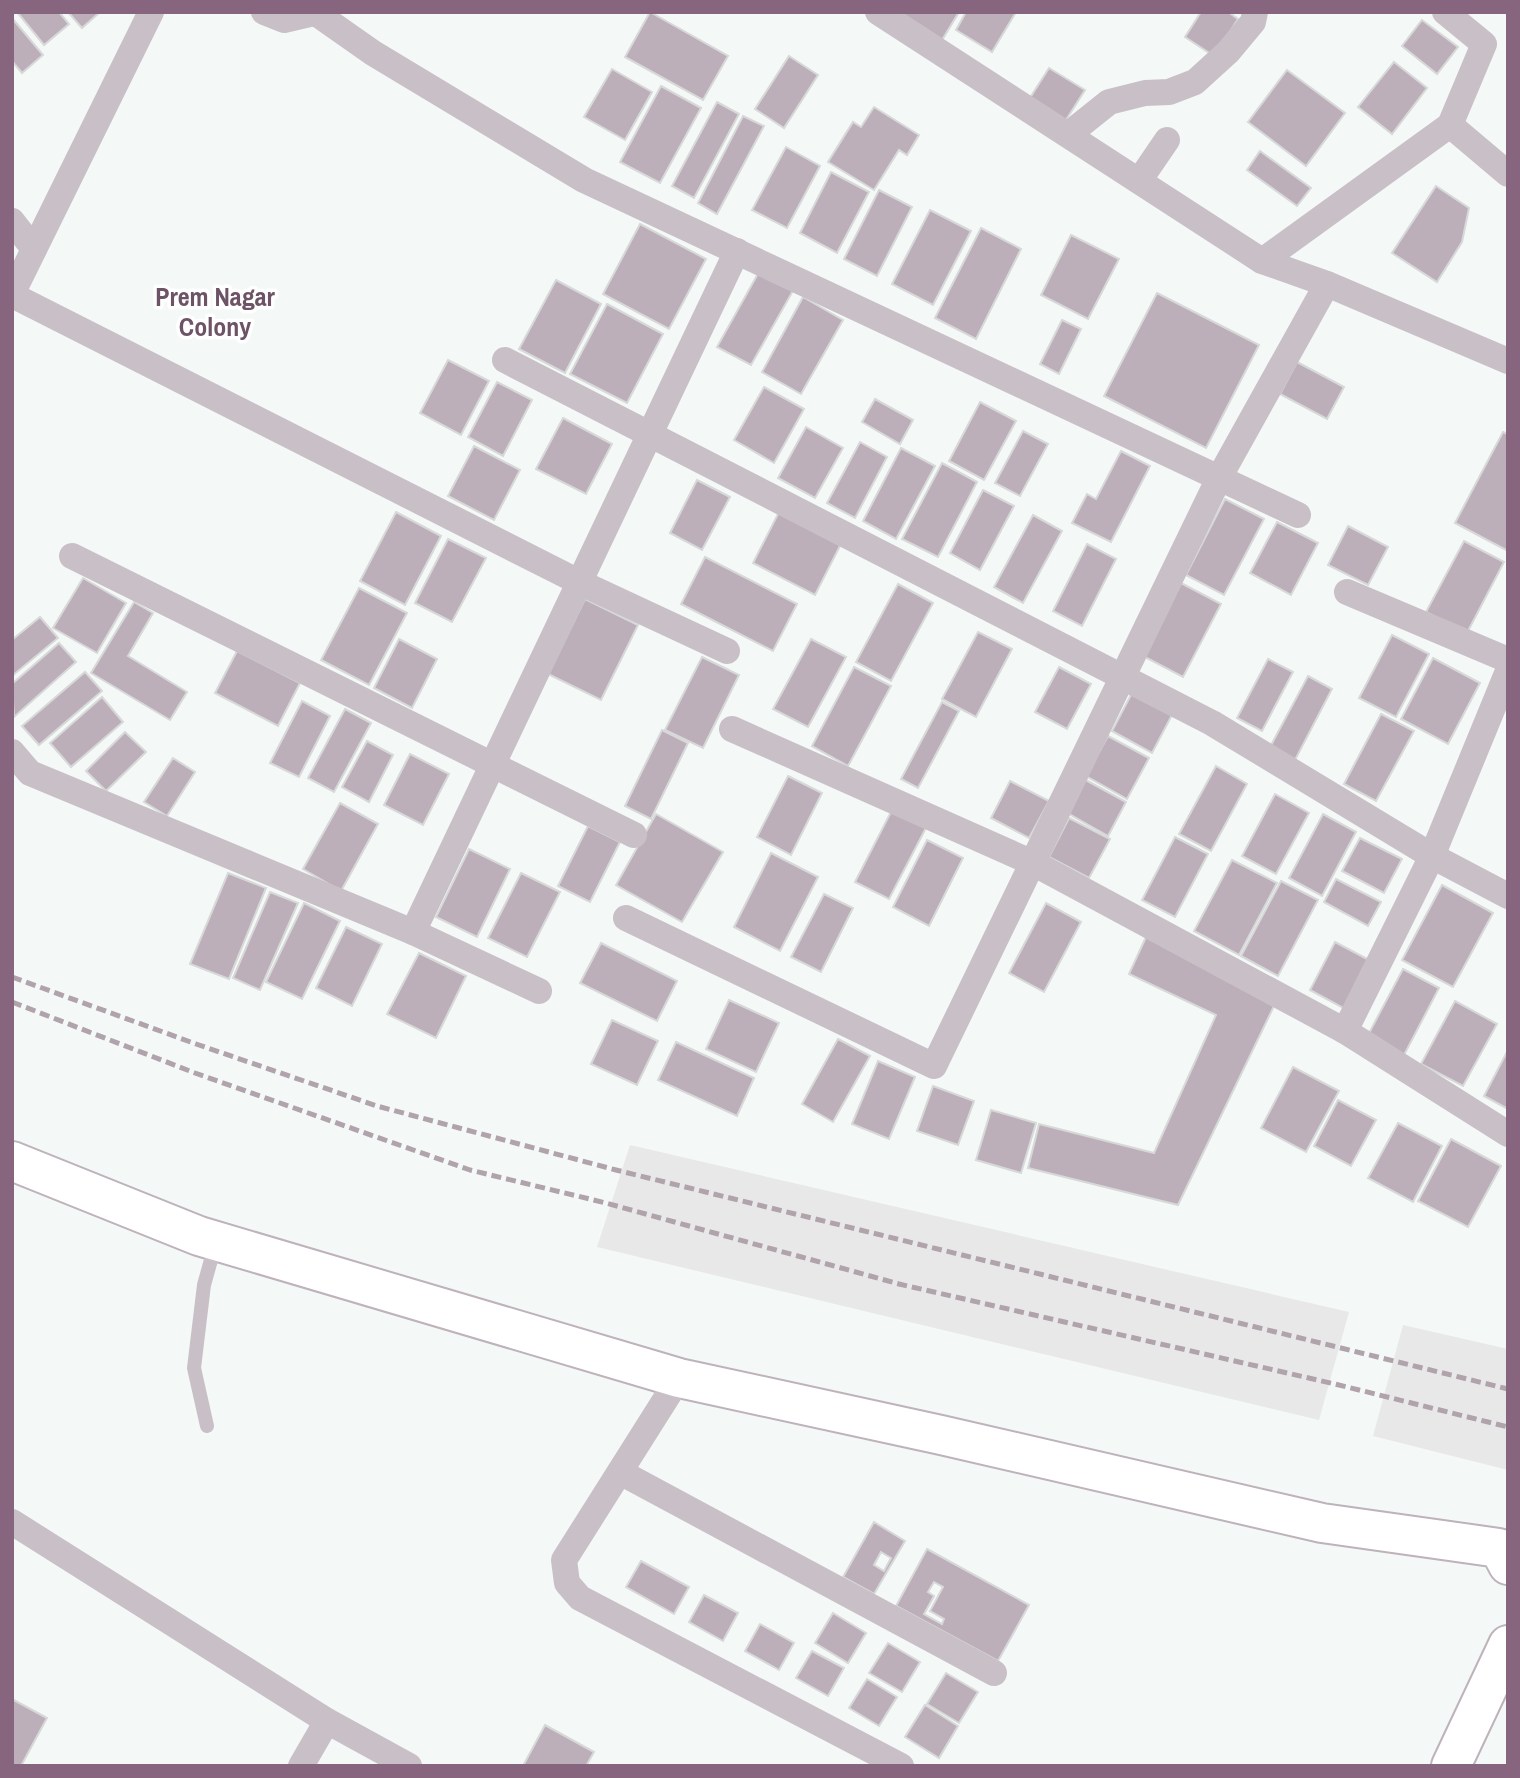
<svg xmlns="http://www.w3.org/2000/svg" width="1520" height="1778" font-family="'Archivo Narrow',sans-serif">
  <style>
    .built { fill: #e8e8e9 }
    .building { fill: #bdafba; stroke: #d7d9d9; stroke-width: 2; fill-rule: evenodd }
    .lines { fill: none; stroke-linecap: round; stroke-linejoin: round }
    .secondary-casing { stroke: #beb2bb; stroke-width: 42 }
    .lane { stroke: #c9c0c7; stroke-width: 14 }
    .street { stroke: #c9c0c7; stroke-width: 26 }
    .secondary { stroke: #fff; stroke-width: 38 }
    .rail { stroke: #b0a3ac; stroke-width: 5; stroke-dasharray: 10 5; stroke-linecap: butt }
    .labels { text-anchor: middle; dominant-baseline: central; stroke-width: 7; stroke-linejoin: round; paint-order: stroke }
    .neighbourhood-label { font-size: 26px; font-weight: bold; fill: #6c5365; stroke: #fff }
  </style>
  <rect width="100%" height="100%" fill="#f4f8f7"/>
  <g class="built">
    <polygon points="630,1145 1349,1312 1319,1420 597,1247"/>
    <polygon points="1403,1325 1508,1349 1508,1470 1373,1436"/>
  </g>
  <g class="building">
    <polygon points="17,12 59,12 69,24 44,45"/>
    <polygon points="68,12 100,12 82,28"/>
    <polygon points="650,12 728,56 703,100 625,57"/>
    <polygon points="888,12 959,12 939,45"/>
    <polygon points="966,12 1016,12 992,52 956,30"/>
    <polygon points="1201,12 1228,12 1238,19 1214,56 1185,37"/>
    <polygon points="12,18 43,55 22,73 12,61"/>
    <polygon points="1422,20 1458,47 1437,74 1402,46"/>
    <polygon points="789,56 818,75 784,128 755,109"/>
    <polygon points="1394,62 1427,88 1392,134 1358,107"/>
    <polygon points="1049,68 1085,90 1064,123 1028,101"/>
    <polygon points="612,69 652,92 625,140 584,117"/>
    <polygon points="1287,70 1345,113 1306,166 1248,122"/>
    <polygon points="661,86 701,108 660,183 620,162"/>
    <polygon points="717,102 739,114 694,198 672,186"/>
    <polygon points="874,107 919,135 907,155 899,150 874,190 828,162 853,122 861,127"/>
    <polygon points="743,116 764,126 717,214 698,203"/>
    <polygon points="786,147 820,166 787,228 752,210"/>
    <polygon points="1260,151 1311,188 1297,206 1247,170"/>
    <polygon points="831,172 869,192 837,253 800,233"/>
    <polygon points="1436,186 1469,208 1462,242 1437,282 1392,253"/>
    <polygon points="879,190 912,207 877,276 844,259"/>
    <polygon points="930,210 971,231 933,305 892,284"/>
    <polygon points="640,224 706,259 669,329 603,294"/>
    <polygon points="981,228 1021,249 976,339 935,318"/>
    <polygon points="1071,235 1119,259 1088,319 1041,295"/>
    <polygon points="760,270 794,289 751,365 717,347"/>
    <polygon points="556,280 601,304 565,373 519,349"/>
    <polygon points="1157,293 1259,345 1206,448 1104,396"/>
    <polygon points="803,297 843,320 801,394 762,372"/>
    <polygon points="607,304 663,334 627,403 570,374"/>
    <polygon points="1062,320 1081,329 1059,374 1040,364"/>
    <polygon points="448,360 489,381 461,435 420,413"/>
    <polygon points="1297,362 1344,387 1327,419 1280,394"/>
    <polygon points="497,382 532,400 503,456 468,437"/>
    <polygon points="764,387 804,409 774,463 734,440"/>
    <polygon points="875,399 913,420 900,444 862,422"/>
    <polygon points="980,402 1016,421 984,480 949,461"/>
    <polygon points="563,418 612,444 586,494 536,469"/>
    <polygon points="806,427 843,448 815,498 778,478"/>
    <polygon points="1023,431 1048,444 1020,496 995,483"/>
    <polygon points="1503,432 1508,434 1508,551 1455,523"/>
    <polygon points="860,442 887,457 855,518 827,503"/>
    <polygon points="474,446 520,470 494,520 448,496"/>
    <polygon points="901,448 935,466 896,539 863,521"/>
    <polygon points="1121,451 1150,466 1111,542 1072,523 1087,494 1096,499"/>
    <polygon points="942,463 977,482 938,557 902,539"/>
    <polygon points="697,480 730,497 702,550 670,533"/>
    <polygon points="983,490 1014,506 980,570 950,553"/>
    <polygon points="1225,499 1264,519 1224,595 1186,575"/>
    <polygon points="780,510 842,542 815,595 753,563"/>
    <polygon points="396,512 441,536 405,605 360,581"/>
    <polygon points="1033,515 1062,531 1023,603 994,587"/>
    <polygon points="1277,522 1318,543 1291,595 1250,573"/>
    <polygon points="1348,526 1388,547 1368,585 1328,565"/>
    <polygon points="448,539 486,558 452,622 415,603"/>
    <polygon points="1464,541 1504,562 1467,633 1426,612"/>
    <polygon points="1087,544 1116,559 1082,626 1053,611"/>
    <polygon points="705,557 797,604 773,651 681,604"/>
    <polygon points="83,578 126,603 97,653 53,628"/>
    <polygon points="1181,583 1221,604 1183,677 1143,656"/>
    <polygon points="898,584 933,603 891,681 856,662"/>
    <polygon points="359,588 407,613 369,685 321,660"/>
    <polygon points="585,599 638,625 601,700 548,674"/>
    <polygon points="134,602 153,613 128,656 187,692 170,720 91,673"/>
    <polygon points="40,617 58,638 12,676 12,640"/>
    <polygon points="978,632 1012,649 976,717 942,699"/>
    <polygon points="1392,635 1429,654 1396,717 1359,698"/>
    <polygon points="399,639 437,659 412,708 374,688"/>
    <polygon points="811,639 846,657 808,727 773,709"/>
    <polygon points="59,643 76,662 14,717 12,684"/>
    <polygon points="237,651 300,683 278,726 215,693"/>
    <polygon points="702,657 739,675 703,748 665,730"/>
    <polygon points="1433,658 1480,683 1448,744 1401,719"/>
    <polygon points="1268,659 1293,672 1262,731 1237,718"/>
    <polygon points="854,667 891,686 848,766 812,746"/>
    <polygon points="1059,667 1091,684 1067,729 1035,712"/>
    <polygon points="85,672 102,691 39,745 22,726"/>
    <polygon points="1308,676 1332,689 1294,762 1269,749"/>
    <polygon points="1132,693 1172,715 1152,753 1112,731"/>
    <polygon points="102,697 123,722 71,767 50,743"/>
    <polygon points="302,701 330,716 299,777 270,763"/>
    <polygon points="942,702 959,711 918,788 901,779"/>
    <polygon points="345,709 371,723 334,792 308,778"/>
    <polygon points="1381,714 1414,731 1376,801 1344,784"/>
    <polygon points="662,730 688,743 651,819 625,806"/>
    <polygon points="125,732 146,752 106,791 86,771"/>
    <polygon points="1108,736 1149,758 1127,799 1086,776"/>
    <polygon points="367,741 393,755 369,802 342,787"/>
    <polygon points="410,754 449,774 423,825 384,805"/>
    <polygon points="173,758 195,772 167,816 144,802"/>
    <polygon points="1216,766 1247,784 1211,851 1179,834"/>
    <polygon points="788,776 822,793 791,855 757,837"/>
    <polygon points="1082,778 1126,802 1108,836 1064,811"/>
    <polygon points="1010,781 1049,801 1029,838 991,818"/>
    <polygon points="1275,794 1309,813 1276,874 1242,856"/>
    <polygon points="340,803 378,824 341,891 303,869"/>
    <polygon points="894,806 928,824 889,899 855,882"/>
    <polygon points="656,814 723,852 682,922 616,885"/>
    <polygon points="1323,814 1356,832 1322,896 1289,878"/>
    <polygon points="1069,818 1110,839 1089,878 1049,857"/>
    <polygon points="588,826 620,842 590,902 558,886"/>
    <polygon points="1175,837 1208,854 1175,917 1142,900"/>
    <polygon points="1360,838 1402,859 1384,893 1342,871"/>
    <polygon points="927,840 963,858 929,926 893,907"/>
    <polygon points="469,849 510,869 477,937 436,917"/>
    <polygon points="771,853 818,877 780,951 734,927"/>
    <polygon points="1232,860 1277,883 1239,955 1194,931"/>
    <polygon points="228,873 266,888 229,979 190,964"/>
    <polygon points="521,873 560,892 527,957 488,938"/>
    <polygon points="1336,879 1381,902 1368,926 1324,902"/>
    <polygon points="1281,881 1318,900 1278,976 1241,956"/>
    <polygon points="1442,885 1493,913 1453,987 1402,960"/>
    <polygon points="270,892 298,903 260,990 233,978"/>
    <polygon points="824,894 853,908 821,972 791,957"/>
    <polygon points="304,903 340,921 302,999 266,982"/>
    <polygon points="1046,903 1081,922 1044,992 1009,973"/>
    <polygon points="346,927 382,944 352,1006 316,988"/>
    <polygon points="1146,937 1274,1006 1178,1205 1028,1168 1039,1124 1154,1153 1216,1015 1129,974"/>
    <polygon points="1335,942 1371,961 1345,1009 1310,990"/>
    <polygon points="601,943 677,981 657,1021 580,983"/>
    <polygon points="419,953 466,976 436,1038 387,1014"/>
    <polygon points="1403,969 1439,988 1403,1057 1367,1037"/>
    <polygon points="729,1000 779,1023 756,1072 706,1049"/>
    <polygon points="1455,1001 1497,1024 1463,1086 1421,1064"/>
    <polygon points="612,1020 658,1041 637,1085 591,1064"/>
    <polygon points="838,1039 870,1056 833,1122 802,1104"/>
    <polygon points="676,1042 754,1078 737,1116 658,1080"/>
    <polygon points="1508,1050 1508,1109 1484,1096"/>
    <polygon points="878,1061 915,1077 889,1139 852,1124"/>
    <polygon points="1293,1067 1339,1091 1306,1152 1261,1128"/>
    <polygon points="933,1086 974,1101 958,1145 917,1131"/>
    <polygon points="1338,1100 1376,1120 1351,1166 1314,1146"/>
    <polygon points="991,1110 1036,1123 1021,1173 976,1160"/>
    <polygon points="1398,1123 1442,1146 1413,1202 1368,1178"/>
    <polygon points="1451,1139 1501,1166 1468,1227 1418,1201"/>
    <path d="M874,1522L905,1541L874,1594L843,1577ZM881,1552L891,1558L884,1571L874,1565Z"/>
    <path d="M927,1549L1029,1605L998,1661L896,1606ZM934,1582L943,1587L930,1611L944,1619L942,1624L924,1614L934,1596L928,1592Z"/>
    <polygon points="641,1561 689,1587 674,1614 626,1587"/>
    <polygon points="704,1595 738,1613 723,1641 689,1622"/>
    <polygon points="833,1613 866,1633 848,1663 815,1643"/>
    <polygon points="760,1624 794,1643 779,1670 745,1651"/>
    <polygon points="888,1643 920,1662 902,1692 869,1673"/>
    <polygon points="812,1651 844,1668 828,1696 796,1678"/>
    <polygon points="946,1673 978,1692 959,1723 927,1704"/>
    <polygon points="867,1679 897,1697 879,1726 849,1708"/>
    <polygon points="12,1699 47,1718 21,1766 12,1766"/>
    <polygon points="925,1705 958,1726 939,1758 905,1737"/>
    <polygon points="545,1725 594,1752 586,1766 523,1766"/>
  </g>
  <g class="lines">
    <defs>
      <g id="secondary">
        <polyline points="12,1161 199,1236 679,1378 941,1435 1322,1523 1499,1548 1508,1565"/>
        <polyline points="1451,1766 1508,1645"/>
      </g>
    </defs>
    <use href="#secondary" class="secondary-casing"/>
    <polyline class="lane" points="207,1426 194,1368 204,1285 216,1242"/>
    <g class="street">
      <polyline points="264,12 284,20 318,12"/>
      <polyline points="878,12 1262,261 1327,284 1508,361"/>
      <polyline points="316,13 373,53 584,180 1298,515"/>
      <polyline points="1450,125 1508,174"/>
      <polyline points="1069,134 1109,102 1145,93 1169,92 1195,82 1228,52 1253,22 1255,12"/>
      <polyline points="1139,181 1167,140"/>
      <polyline points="12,221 34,249"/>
      <polyline points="1262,261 1450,125 1484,44 1445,12"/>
      <polyline points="12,294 151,12"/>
      <polyline points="12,295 579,582 727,651"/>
      <polyline points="505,360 1212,723 1432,856 1508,896"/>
      <polyline points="72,556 634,835"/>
      <polyline points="1347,592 1508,660"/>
      <polyline points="732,729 1033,863 1345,1031 1508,1134"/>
      <polyline points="12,752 30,773 413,932 539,991"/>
      <polyline points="626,918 934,1066 1219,478 1327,284"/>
      <polyline points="413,932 737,251"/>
      <polyline points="1345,1031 1432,856 1508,671"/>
      <polyline points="679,1378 564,1560 567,1583 580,1598 901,1766"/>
      <polyline points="620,1472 994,1673"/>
      <polyline points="12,1522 327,1721 409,1766"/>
      <polyline points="301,1766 327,1721"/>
    </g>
    <use href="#secondary" class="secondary"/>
    <g class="rail">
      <polyline points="12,977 196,1044 377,1106 616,1170 1508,1389"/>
      <polyline points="12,1002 195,1073 470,1170 606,1203 899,1284 1335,1384 1508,1427"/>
    </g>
  </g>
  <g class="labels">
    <g class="neighbourhood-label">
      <text x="215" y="296">Prem Nagar<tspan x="215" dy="30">Colony</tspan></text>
    </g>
  </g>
  <rect width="1520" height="1778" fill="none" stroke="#87657e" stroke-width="28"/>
</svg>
